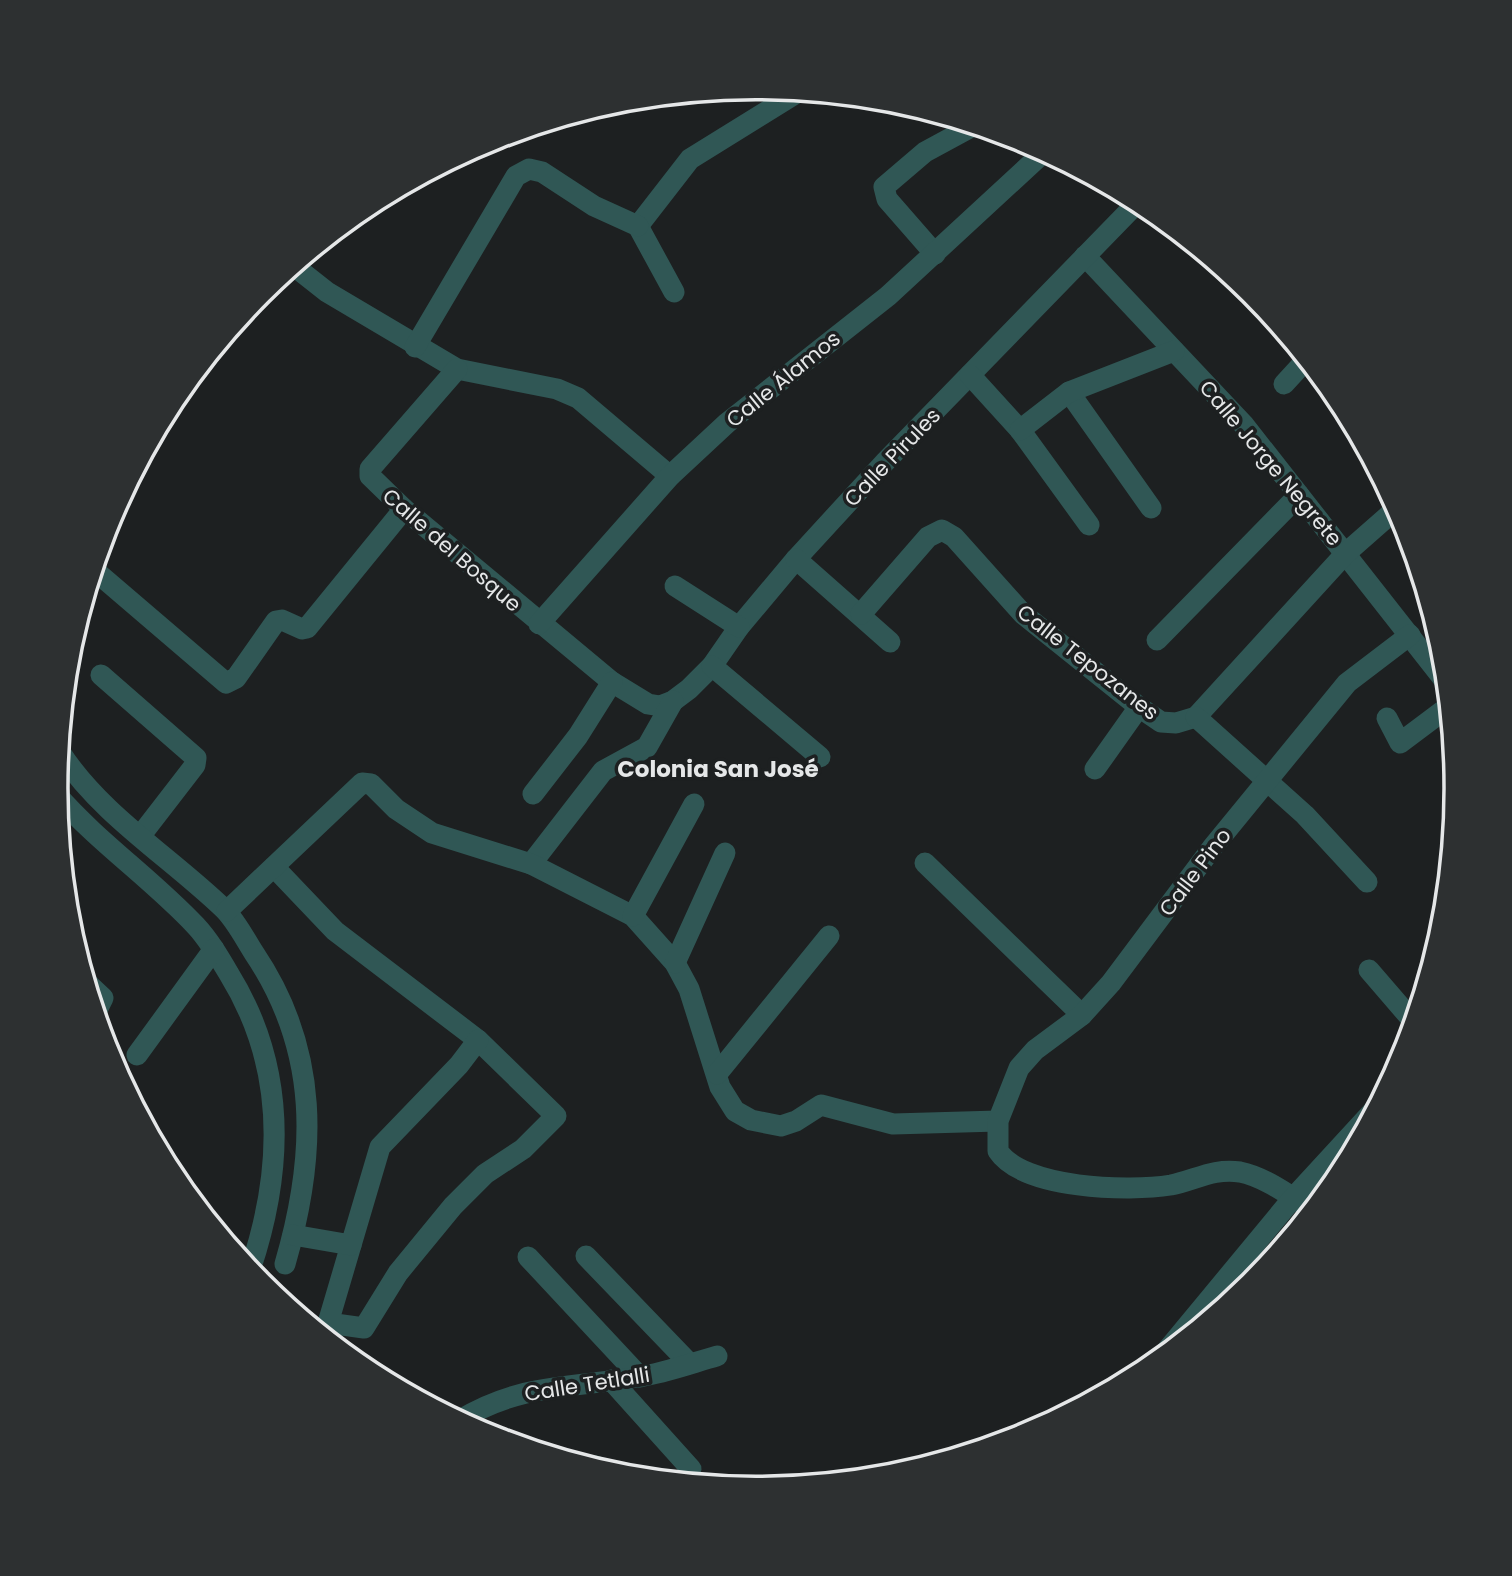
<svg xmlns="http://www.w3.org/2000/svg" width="1512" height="1576" font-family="Poppins,sans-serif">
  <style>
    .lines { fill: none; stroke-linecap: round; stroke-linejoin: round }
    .minor { stroke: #305755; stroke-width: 21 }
    .labels { text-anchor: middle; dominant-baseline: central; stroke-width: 7; stroke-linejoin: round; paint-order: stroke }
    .street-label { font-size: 21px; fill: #e5e7e8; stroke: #1d2021 }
    .neighbourhood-label { font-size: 23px; font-weight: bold; fill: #e5e7e8; stroke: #1d2021 }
    .rim { fill: none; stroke: #e5e7e8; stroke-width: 3.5 }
  </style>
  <rect width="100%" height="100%" fill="#1d2021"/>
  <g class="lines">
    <g class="minor">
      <polyline points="638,226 690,159 798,92"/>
      <polyline points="638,226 674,292"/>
      <polyline points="935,254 887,199 884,187 925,152 973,126"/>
      <polyline points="1085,256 1244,425 1445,681"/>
      <polyline points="294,266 327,292 457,369 557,389 578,398 670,476"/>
      <polyline points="415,347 516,176 529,169 542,172 594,206 638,226"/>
      <polyline points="457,369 370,469 370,476 404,509 612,682 648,704 660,706 673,701 689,689 712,666 739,627 796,559 885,462 1138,202"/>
      <polyline points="970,375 1020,430 1089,525"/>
      <polyline points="1284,384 1306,360"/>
      <polyline points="1069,392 1151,508"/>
      <polyline points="1020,430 1069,392 1174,351"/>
      <polyline points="796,559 890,642"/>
      <polyline points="94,570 226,683 236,678 276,621 282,620 302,629 307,628 404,509"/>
      <polyline points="675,586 739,627"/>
      <polyline points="861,614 928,537 942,530 954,537 1023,614 1139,707 1161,722 1176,723 1196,717"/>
      <polyline points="539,624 670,476 727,423 888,296 1044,152"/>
      <polyline points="1157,640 1299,495"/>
      <polyline points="712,666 820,757"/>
      <polyline points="101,675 196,758 195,765 141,835"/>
      <polyline points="1196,717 1346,553 1396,509"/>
      <polyline points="1196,717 1305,815 1367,882"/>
      <polyline points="1387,718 1400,743 1448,707"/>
      <path d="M60,752C101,815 170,857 224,909C236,921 245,939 254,953C320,1051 317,1154 285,1264"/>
      <polyline points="1095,769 1139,707"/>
      <polyline points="533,794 578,736 612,682"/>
      <path d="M57,795C99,843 152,879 196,926C209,940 219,957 229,974C286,1066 284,1169 250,1270"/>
      <polyline points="925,863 1082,1015"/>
      <polyline points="531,864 603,771 647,747 673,701"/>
      <polyline points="274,867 335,931 478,1040 556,1116 523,1149 485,1174 453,1206 398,1273 364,1328 328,1323 351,1245"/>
      <polyline points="227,911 362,783 371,784 396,809 432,833 531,864 633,916 675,963 689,989 720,1087 735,1111 751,1120 781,1126 796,1121 821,1105 893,1124 998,1121"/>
      <polyline points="633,916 694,804"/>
      <polyline points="675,963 725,853"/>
      <polyline points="1369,970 1413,1021"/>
      <polyline points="87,983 103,998 96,1012"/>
      <polyline points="137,1055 214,949"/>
      <polyline points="717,1074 829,936"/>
      <path d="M1311,1209C1290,1196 1265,1177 1240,1172C1213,1168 1196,1180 1171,1185C1129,1192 1023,1189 998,1151V1121L1019,1068L1035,1050L1082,1015L1111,983L1212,848L1347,683L1410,635"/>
      <polyline points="293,1235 351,1245 380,1147 459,1065 478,1040"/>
      <polyline points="586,1256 689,1363"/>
      <polyline points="528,1257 640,1377"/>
      <polyline points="1164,1354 1293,1198 1373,1111"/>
      <polyline points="611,1380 691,1469"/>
      <path d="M460,1420C521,1383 572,1388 638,1377C665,1373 692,1363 717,1356"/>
      <polyline points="595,1467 596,1466"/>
    </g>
  </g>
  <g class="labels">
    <g class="street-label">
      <text transform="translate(783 379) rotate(-39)">Calle Álamos</text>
      <text transform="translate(892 457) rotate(-46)">Calle Pirules</text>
      <text transform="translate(1271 463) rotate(50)">Calle Jorge Negrete</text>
      <text transform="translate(452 550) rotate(41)">Calle del Bosque</text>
      <text transform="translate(1088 662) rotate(38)">Calle Tepozanes</text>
      <text transform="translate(1195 872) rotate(-53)">Calle Pino</text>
      <text transform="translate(587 1384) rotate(-9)">Calle Tetlalli</text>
    </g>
    <g class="neighbourhood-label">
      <text x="718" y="769">Colonia San José</text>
    </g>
  </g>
  <path d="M0 0H1512V1576H0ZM68 788a688 688 0 1 1 1376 0a688 688 0 1 1-1376 0Z" fill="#2d3031" fill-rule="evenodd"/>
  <path class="rim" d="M68 788a688 688 0 1 1 1376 0a688 688 0 1 1-1376 0Z"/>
</svg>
